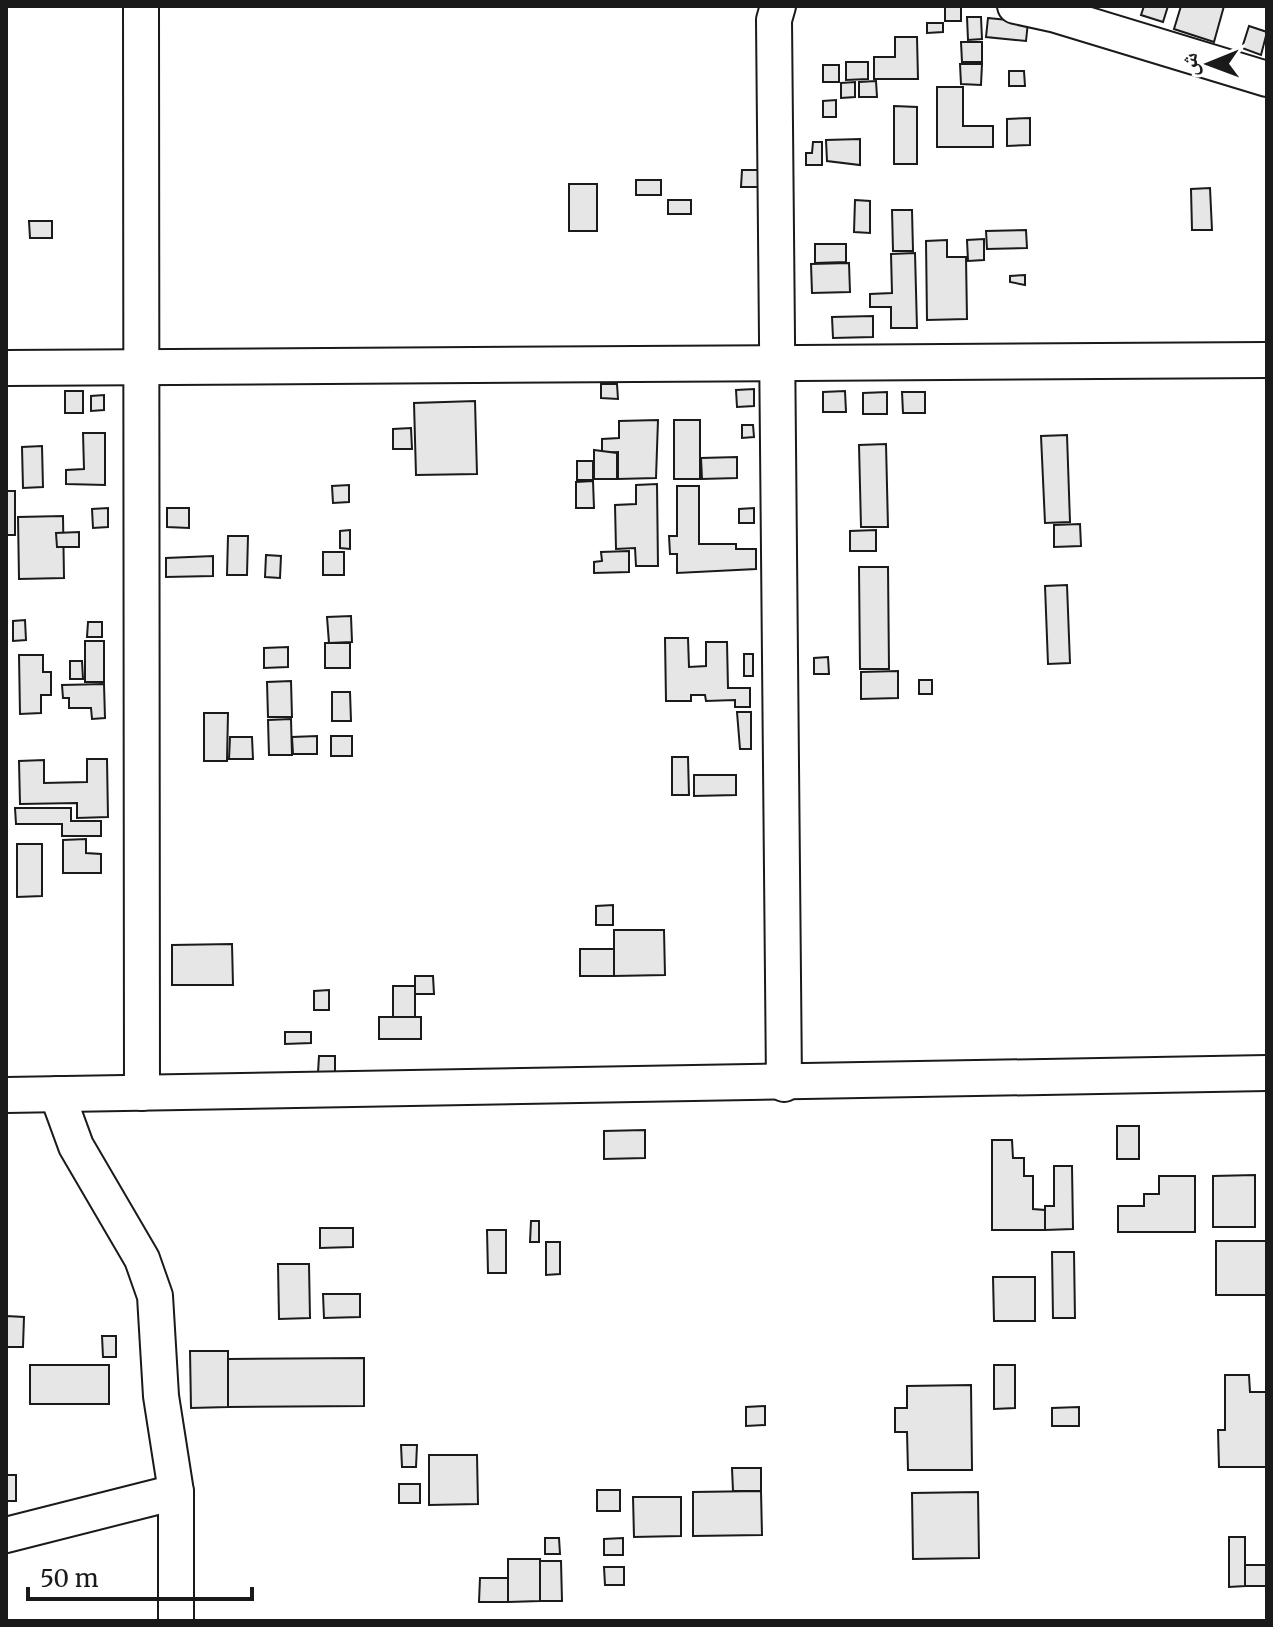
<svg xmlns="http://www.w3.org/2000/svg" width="1273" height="1627" font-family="Merriweather,'Noto Naskh Arabic',serif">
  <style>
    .building { fill: #e6e6e6; stroke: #1a1a1a; stroke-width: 2 }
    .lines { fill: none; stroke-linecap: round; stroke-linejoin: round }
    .minor-casing { stroke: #1a1a1a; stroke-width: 38 }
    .minor { stroke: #fff; stroke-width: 34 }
  </style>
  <rect width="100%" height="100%" fill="#fff"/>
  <g class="building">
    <rect x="945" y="6" width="16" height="15"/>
    <polygon points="1144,6 1168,6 1163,22 1141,15"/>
    <polygon points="1181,6 1224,6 1214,42 1174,29"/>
    <polygon points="967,17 981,17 982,39 968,40"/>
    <polygon points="988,18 1028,22 1026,41 986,37"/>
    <polygon points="927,23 943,23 943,32 927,33"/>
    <polygon points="1249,26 1267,32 1261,55 1242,48"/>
    <polygon points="895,37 917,37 918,79 874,79 874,57 895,57"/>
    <polygon points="961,42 982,42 982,62 962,62"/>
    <polygon points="846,62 868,62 868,79 846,80"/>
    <polygon points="960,64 982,64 981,85 961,84"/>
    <rect x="823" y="65" width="16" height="17"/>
    <polygon points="1009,71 1024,71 1025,86 1009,86"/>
    <polygon points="876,81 877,97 859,97 859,82"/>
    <polygon points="855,82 855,97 841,98 841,83"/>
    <polygon points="937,87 963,87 963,126 993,126 993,147 937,147"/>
    <polygon points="836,100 836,117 823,117 823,101"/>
    <polygon points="894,106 917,107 917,164 894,164"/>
    <polygon points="1030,118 1030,145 1007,146 1007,119"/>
    <polygon points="860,139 860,165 827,161 826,140"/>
    <polygon points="813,142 822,142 822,165 806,165 806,153 812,153"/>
    <polygon points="742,170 760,170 760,187 741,187"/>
    <rect x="636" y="180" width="25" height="15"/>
    <rect x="569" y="184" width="28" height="47"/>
    <polygon points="1210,188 1212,230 1192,230 1191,189"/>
    <rect x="668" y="200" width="23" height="14"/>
    <polygon points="855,200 870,201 870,233 854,232"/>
    <polygon points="892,210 912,210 913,251 893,251"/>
    <polygon points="29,221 52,221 52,238 30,238"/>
    <polygon points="1026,230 1027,248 987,249 986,231"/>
    <polygon points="984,239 984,260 968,261 967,240"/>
    <polygon points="947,240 947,257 966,257 967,319 927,320 926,241"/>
    <polygon points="815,244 846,244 846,262 815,263"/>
    <polygon points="915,253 917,328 891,328 891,307 870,307 870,294 892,293 891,254"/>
    <polygon points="849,263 850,292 812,293 811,264"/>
    <polygon points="1025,275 1025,285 1010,282 1010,276"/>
    <polygon points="873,316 873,337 833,338 832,317"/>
    <polygon points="601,384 617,384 618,399 601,398"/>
    <polygon points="754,389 754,406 737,407 736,390"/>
    <rect x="65" y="391" width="18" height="22"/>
    <polygon points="845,391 846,412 823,412 823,392"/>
    <polygon points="887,392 887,414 863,414 863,393"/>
    <polygon points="902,392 925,392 925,413 903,413"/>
    <polygon points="104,395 104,410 91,411 91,396"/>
    <polygon points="475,401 477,474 416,475 414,403"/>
    <polygon points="658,420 656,478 618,479 618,452 602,453 602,439 619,438 619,421"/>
    <rect x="674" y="420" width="26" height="59"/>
    <polygon points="742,425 753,425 754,437 742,438"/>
    <polygon points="411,428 412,449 393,449 393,429"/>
    <polygon points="83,433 105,433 105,485 66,484 66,470 84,469"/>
    <polygon points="1067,435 1070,522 1045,523 1041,436"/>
    <polygon points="886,444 888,527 861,527 859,445"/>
    <polygon points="42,446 43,487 23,488 22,447"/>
    <polygon points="594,450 617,453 617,479 594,479"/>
    <polygon points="737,457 737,478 702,479 701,458"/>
    <rect x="577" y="461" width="16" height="19"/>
    <polygon points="593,481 594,508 576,508 576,482"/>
    <polygon points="657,484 658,566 636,566 635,548 616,549 615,505 636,504 636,485"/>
    <polygon points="349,485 349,502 333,503 332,486"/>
    <polygon points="677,486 699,486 699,544 736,544 736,549 756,549 756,569 677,573 677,554 670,554 669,536 677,536"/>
    <rect x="6" y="491" width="9" height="44"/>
    <polygon points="108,508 108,527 93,528 92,509"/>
    <polygon points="167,508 189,508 189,528 167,527"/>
    <polygon points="754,508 754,523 739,523 739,509"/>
    <polygon points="63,516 64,578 19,579 18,517"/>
    <polygon points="1080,524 1081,546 1054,547 1054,525"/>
    <polygon points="350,530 350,549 340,548 340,531"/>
    <polygon points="876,530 876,551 850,551 850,531"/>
    <polygon points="79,532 79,547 57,547 56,533"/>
    <polygon points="228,536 248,536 247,575 227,575"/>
    <polygon points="629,551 629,572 594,573 594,562 602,561 601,552"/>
    <rect x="323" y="552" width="21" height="23"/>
    <polygon points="266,555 281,556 280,578 265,577"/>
    <polygon points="213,556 213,576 166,577 166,558"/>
    <polygon points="859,567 888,567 889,669 860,669"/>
    <polygon points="1067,585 1070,663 1048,664 1045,586"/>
    <polygon points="351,616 352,642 329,643 327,617"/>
    <polygon points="25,620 26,640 13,641 13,621"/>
    <polygon points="88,622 102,622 102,637 87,637"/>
    <polygon points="665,638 688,638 689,667 706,666 706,642 727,642 728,688 750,688 750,707 735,707 735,700 706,701 705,695 691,695 691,701 666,701"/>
    <rect x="85" y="641" width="19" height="41"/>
    <rect x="325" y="643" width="25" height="25"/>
    <polygon points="288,647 288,667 264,668 264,648"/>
    <rect x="744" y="654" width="9" height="22"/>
    <polygon points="19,655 43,655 43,672 51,672 51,695 41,695 41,713 20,714"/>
    <polygon points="828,657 829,674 814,674 814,658"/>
    <polygon points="70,661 82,661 83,679 70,679"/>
    <polygon points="898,671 898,698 861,699 861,672"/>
    <rect x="919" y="680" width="13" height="14"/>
    <polygon points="291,681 292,717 268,717 267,682"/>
    <polygon points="104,684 105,718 92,719 91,708 69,708 69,698 63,698 62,685"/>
    <polygon points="332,692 350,692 351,721 332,721"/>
    <polygon points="737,712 751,712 751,749 740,749"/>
    <polygon points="204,713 228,713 227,761 204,761"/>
    <polygon points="291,719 292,755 269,755 268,720"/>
    <polygon points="317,736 317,754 293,754 292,737"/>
    <rect x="331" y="736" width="21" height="20"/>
    <polygon points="230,737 252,737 253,759 229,759"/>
    <polygon points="672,757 688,757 689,795 672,795"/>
    <polygon points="87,759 107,759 108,817 77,818 77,803 20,804 19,761 44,760 44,783 87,782"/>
    <polygon points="694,775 736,775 736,795 694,796"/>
    <polygon points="15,808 71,808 71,821 101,821 101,836 62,836 62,824 16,824"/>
    <polygon points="86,839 86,853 101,854 101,873 63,873 63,840"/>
    <polygon points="17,844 42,844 42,896 17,897"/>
    <polygon points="613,905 613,925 596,925 596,906"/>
    <polygon points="614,930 664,930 665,975 614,976"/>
    <polygon points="232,944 233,985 172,985 172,945"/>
    <rect x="580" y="949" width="34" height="27"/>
    <polygon points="415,976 433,976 434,994 415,994"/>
    <rect x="393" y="986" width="22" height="31"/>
    <polygon points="329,990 329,1010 314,1010 314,991"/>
    <rect x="379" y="1017" width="42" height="22"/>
    <polygon points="285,1032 311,1032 311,1043 285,1044"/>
    <polygon points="319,1056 335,1056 335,1073 318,1073"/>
    <rect x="1117" y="1126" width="22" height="33"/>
    <polygon points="645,1130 645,1158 604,1159 604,1131"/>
    <polygon points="992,1140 1012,1140 1013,1158 1024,1158 1024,1176 1033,1176 1033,1209 1045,1210 1045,1230 992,1230"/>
    <polygon points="1054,1166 1072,1166 1073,1229 1045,1230 1045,1206 1054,1206"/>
    <polygon points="1255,1175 1255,1227 1213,1227 1213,1176"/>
    <polygon points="1159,1176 1195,1176 1195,1232 1118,1232 1118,1206 1144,1206 1144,1194 1159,1194"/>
    <polygon points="531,1221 539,1221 539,1242 530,1242"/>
    <polygon points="320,1228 353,1228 353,1247 320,1248"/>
    <polygon points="487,1230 506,1230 506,1273 488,1273"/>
    <rect x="1216" y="1241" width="51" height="54"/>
    <polygon points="546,1242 560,1242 560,1274 546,1275"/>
    <polygon points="1052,1252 1074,1252 1075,1318 1053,1318"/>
    <polygon points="278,1264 309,1264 310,1318 279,1319"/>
    <polygon points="993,1277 1035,1277 1035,1321 994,1321"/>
    <polygon points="323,1294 360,1294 360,1317 324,1318"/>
    <polygon points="6,1316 24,1317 23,1347 6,1347"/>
    <polygon points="102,1336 116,1336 116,1357 103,1357"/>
    <polygon points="190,1351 228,1351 228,1407 191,1408"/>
    <polygon points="364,1358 364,1406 228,1407 228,1359"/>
    <rect x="30" y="1365" width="79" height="39"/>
    <polygon points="994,1365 1015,1365 1015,1408 994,1409"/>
    <polygon points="1225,1375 1249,1375 1250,1392 1267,1392 1267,1467 1219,1467 1218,1430 1225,1430"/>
    <polygon points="971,1385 972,1470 908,1470 907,1432 895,1432 895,1408 907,1408 907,1386"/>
    <polygon points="765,1406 765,1425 746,1426 746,1407"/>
    <polygon points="1079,1407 1079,1426 1052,1426 1052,1408"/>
    <polygon points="401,1445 417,1445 416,1467 402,1467"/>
    <polygon points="429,1455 477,1455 478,1504 429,1505"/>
    <polygon points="732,1468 761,1468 761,1491 733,1491"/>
    <rect x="6" y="1475" width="10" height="26"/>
    <rect x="399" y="1484" width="21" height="19"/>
    <rect x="597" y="1490" width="23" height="21"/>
    <polygon points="761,1491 762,1535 693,1536 693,1492"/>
    <polygon points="978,1492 979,1558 913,1559 912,1493"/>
    <polygon points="633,1497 681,1497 681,1536 634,1537"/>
    <polygon points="1229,1537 1245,1537 1245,1586 1229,1587"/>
    <polygon points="545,1538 559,1538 560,1554 545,1554"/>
    <polygon points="623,1538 623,1555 604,1555 604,1539"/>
    <polygon points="508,1559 540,1559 540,1601 508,1602"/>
    <polygon points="540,1561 561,1561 562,1601 540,1601"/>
    <rect x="1245" y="1565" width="22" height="21"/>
    <polygon points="604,1567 624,1567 624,1585 605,1585"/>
    <polygon points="480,1578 508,1578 508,1602 479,1602"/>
  </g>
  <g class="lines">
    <defs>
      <g id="minor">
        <polyline points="141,6 142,1093"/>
        <polyline points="778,6 774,20 784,1084"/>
        <polyline points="1015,6 1056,15 1267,79"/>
        <polyline points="6,368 1267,360"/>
        <polyline points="57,1094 76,1146 142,1259 155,1296 161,1396 176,1492 176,1621"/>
        <polyline points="6,1095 1267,1073"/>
        <polyline points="6,1535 176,1492"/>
      </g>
    </defs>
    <use href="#minor" class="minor-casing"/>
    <use href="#minor" class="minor"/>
  </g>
  <rect width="1273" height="1627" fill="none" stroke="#1a1a1a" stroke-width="16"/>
  <g transform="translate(1209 64) rotate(269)" stroke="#ffffff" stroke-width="6" paint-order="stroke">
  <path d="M0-6L14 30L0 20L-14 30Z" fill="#1a1a1a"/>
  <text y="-12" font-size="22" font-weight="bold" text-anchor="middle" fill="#1a1a1a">ش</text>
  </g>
  <path d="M28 1587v12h224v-12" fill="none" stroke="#1a1a1a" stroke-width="4"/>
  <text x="40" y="1587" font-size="24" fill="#1a1a1a" stroke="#ffffff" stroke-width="6" paint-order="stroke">50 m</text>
</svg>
